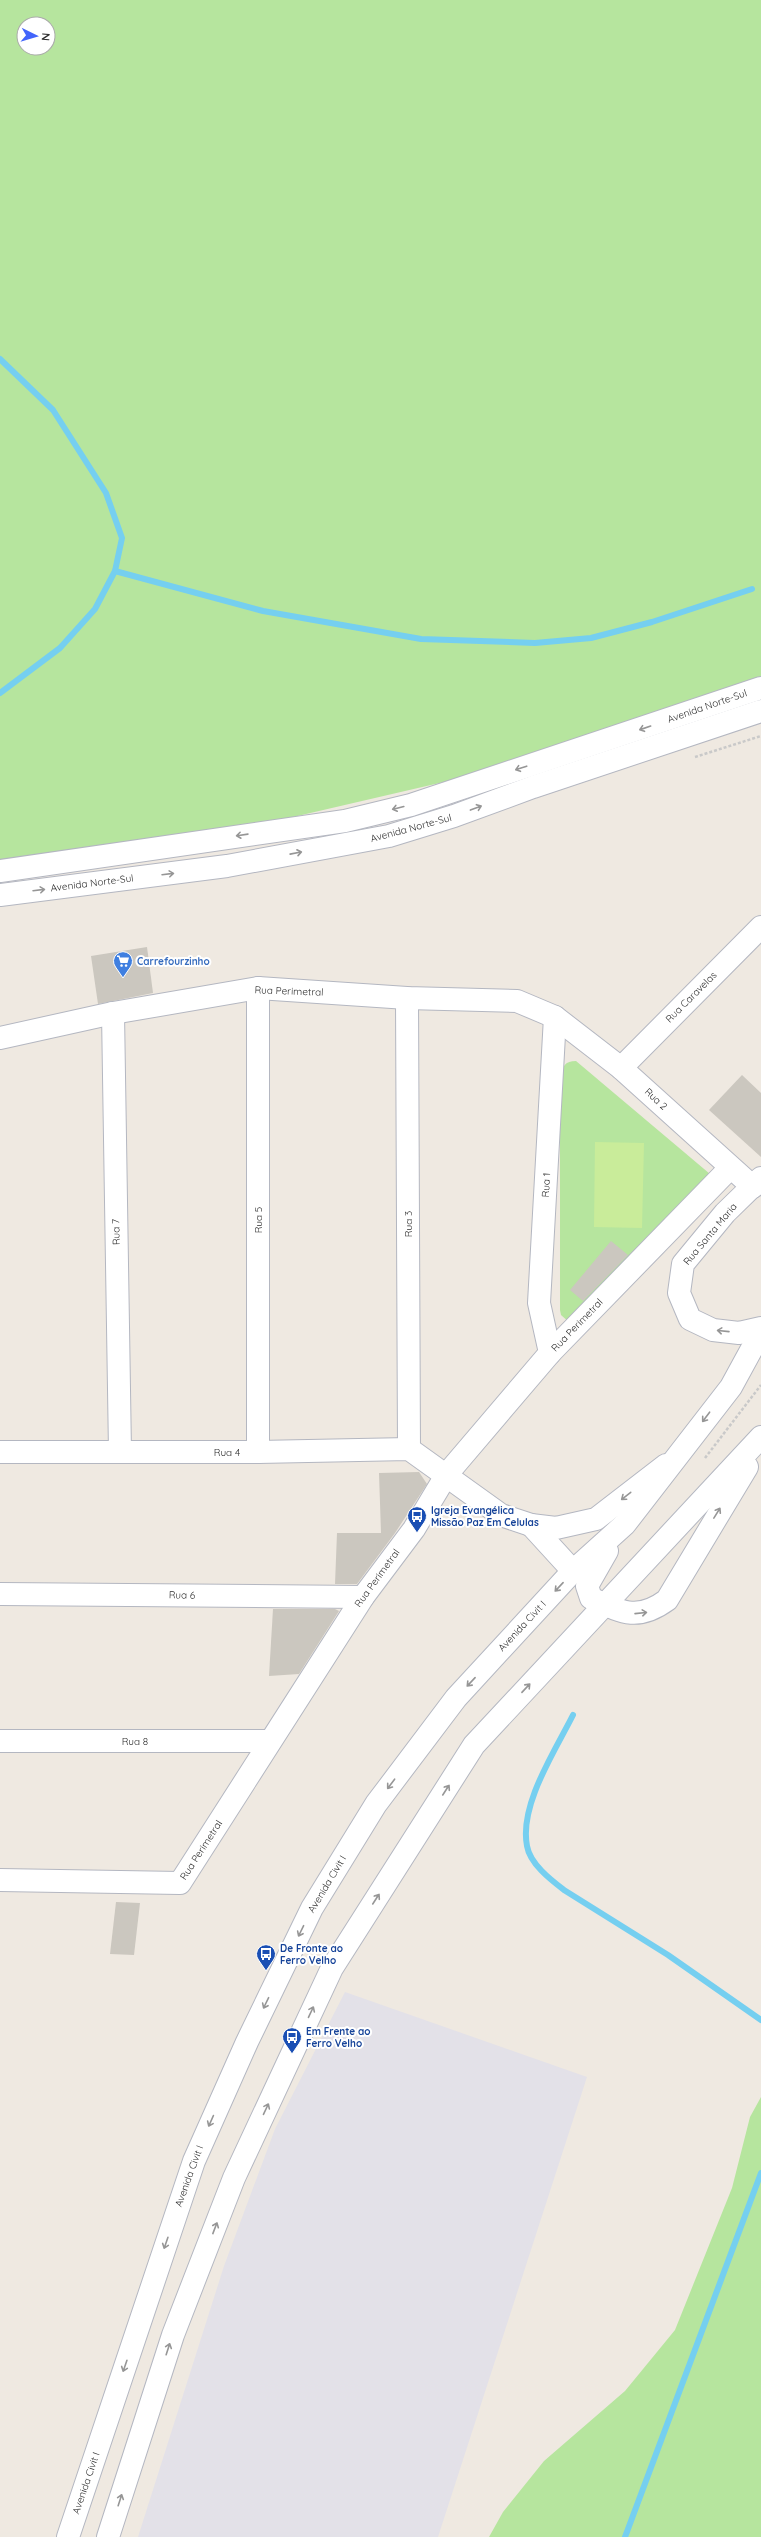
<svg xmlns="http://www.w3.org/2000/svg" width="761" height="2537" font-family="Quicksand,sans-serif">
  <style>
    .industrial { fill: #e3e1e8 }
    .green { fill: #b6e59e; fill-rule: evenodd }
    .pitch { fill: #c9ec9a }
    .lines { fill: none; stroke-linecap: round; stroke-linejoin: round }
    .stream { stroke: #75cff0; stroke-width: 6 }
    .building { fill: #cbc7bf }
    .minor-casing { stroke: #b4b7c1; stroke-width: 24 }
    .secondary-casing { stroke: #b4b7c1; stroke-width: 24 }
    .path { stroke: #c9c9c9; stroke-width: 2.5; stroke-dasharray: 3 2; stroke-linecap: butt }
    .minor { stroke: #fff; stroke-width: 22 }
    .secondary { stroke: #fff; stroke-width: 22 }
    .oneway { stroke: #969696 }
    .labels { text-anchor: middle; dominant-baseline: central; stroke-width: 4; stroke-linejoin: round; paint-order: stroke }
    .street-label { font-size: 10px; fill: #2e2e2e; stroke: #fff }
    .shop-label { font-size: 10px; font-weight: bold; fill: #366cbe; stroke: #fff; text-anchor: start }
    .transit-label { font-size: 10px; font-weight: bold; fill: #164399; stroke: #fff; text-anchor: start }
  </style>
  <rect width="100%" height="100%" fill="#efe9e1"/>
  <polygon class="industrial" points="345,1992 587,2077 438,2537 138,2537 224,2266 275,2129"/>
  <g class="green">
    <path d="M0,0H761V677L461,778L263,824L0,860ZM24,24H48V48H24Z"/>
    <path d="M576,1061L710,1174L570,1323L561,1315L560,1310V1076C563,1066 565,1061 576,1061Z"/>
    <polygon points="761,2097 761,2537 489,2537 503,2512 544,2461 625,2391 675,2330 732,2188 750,2117"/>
  </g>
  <polygon class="pitch" points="595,1142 644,1143 642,1228 594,1227"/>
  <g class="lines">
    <g class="stream">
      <polyline points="0,359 53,410 106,493 122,538 115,571 95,609 60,648 0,693"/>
      <polyline points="115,571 263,611 421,639 535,643 591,638 652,622 752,589"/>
      <path d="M573,1715C555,1751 519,1805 527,1846C530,1864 551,1880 564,1890L668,1955L761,2020"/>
      <polyline points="625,2537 761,2173"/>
    </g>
  </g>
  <g class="building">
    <polygon points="147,947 153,993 98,1004 91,956"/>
    <polygon points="742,1075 761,1093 761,1157 709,1110"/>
    <polygon points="611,1241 628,1255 583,1301 570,1290"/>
    <polygon points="419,1472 427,1484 395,1533 357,1584 335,1584 337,1533 381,1533 379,1473"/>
    <polygon points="273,1609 335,1609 339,1611 299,1674 269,1676"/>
    <polygon points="116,1902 140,1903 134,1955 110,1954"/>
  </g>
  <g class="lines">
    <defs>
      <g id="minor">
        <polyline points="407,998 409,1449"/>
        <polyline points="113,1013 120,1452"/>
        <polyline points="0,1038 113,1013 258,988 407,998 517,1001 555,1017 621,1068 753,1187"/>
        <polyline points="621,1068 761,927"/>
        <polyline points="761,1178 725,1213 683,1264 679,1293 690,1319 713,1330 739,1333 761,1328"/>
        <polyline points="550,1353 539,1303 555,1017"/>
        <polyline points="0,1452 258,1452 409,1449 501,1515 531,1525 556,1528 596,1519 666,1465"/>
        <polyline points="258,1452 258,988"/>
        <polyline points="531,1525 573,1571"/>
        <polyline points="0,1594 363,1597"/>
        <polyline points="0,1741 270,1741"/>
        <polyline points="0,1880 180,1883 363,1597 414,1529 447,1474 550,1353 730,1168"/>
      </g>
      <g id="secondary">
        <polyline points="0,871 345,821 411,805 761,688"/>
        <polyline points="0,895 227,866 389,836 454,816 533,787 761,711"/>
        <path d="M607,1551L587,1586L591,1598C621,1612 637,1622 667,1600L747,1467"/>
        <polyline points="68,2537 194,2161 247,2042 312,1908 376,1804 456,1698 573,1571 625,1524 731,1387 761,1332"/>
        <polyline points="108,2537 173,2335 234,2178 332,1968 474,1745 761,1437"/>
      </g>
    </defs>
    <use href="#minor" class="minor-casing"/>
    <use href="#secondary" class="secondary-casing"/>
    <g class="path">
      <polyline points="695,757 761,736"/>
      <polyline points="705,1458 761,1385"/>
    </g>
    <use href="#minor" class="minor"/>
    <use href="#secondary" class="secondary"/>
  </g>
  <defs><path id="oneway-shaft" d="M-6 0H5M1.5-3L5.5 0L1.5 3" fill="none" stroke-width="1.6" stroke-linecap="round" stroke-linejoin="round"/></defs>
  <g class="oneway">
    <use href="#oneway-shaft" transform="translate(645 728) rotate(161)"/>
    <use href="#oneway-shaft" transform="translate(521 768) rotate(162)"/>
    <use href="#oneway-shaft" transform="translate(398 808) rotate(166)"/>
    <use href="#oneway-shaft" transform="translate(476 808) rotate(-20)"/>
    <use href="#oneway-shaft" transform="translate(242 835) rotate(172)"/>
    <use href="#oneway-shaft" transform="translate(296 853) rotate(-11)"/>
    <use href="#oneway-shaft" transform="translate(168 874) rotate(-7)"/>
    <use href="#oneway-shaft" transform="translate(39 890) rotate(-7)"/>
    <use href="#oneway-shaft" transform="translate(723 1331) rotate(-174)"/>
    <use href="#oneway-shaft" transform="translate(706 1417) rotate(127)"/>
    <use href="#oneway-shaft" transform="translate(626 1496) rotate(142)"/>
    <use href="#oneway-shaft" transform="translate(717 1513) rotate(-58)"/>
    <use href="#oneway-shaft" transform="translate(559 1587) rotate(133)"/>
    <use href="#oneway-shaft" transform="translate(641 1613) rotate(-6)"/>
    <use href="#oneway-shaft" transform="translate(471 1682) rotate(133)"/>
    <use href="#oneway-shaft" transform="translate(526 1688) rotate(-47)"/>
    <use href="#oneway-shaft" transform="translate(391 1784) rotate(127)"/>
    <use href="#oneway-shaft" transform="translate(446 1790) rotate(-57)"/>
    <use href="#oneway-shaft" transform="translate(376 1899) rotate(-57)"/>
    <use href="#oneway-shaft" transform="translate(301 1931) rotate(116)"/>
    <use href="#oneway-shaft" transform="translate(266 2003) rotate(116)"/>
    <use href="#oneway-shaft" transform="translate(311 2012) rotate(-65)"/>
    <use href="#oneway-shaft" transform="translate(266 2109) rotate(-65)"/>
    <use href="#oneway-shaft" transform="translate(211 2121) rotate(114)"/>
    <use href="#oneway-shaft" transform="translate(215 2228) rotate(-69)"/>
    <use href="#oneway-shaft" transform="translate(166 2243) rotate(109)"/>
    <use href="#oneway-shaft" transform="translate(168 2349) rotate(-72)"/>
    <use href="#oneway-shaft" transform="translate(125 2366) rotate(109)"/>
    <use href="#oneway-shaft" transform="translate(120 2500) rotate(-72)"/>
  </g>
  <defs>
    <symbol id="supermarket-pin" viewBox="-11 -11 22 30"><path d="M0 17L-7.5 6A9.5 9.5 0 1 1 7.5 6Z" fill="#3f7fe0" stroke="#fff"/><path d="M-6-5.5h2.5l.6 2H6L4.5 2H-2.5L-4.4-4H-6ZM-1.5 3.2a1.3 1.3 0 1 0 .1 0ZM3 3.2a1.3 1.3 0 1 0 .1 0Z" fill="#fff"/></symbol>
    <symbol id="bus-pin" viewBox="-11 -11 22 30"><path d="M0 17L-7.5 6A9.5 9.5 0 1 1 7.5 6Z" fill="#1a4fb4" stroke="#fff"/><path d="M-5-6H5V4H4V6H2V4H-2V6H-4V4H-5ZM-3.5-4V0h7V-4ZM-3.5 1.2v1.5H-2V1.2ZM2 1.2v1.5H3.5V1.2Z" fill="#fff"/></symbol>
  </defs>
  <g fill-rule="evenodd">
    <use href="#supermarket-pin" x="112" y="950" width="22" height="30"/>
    <use href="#bus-pin" x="406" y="1505" width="22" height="30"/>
    <use href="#bus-pin" x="255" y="1943" width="22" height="30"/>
    <use href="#bus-pin" x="281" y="2026" width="22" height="30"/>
  </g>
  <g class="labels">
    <g class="street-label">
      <text transform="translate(707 706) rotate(-19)">Avenida Norte-Sul</text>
      <text transform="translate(411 828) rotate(-15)">Avenida Norte-Sul</text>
      <text transform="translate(92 883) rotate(-7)">Avenida Norte-Sul</text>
      <text transform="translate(289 991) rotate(2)">Rua Perimetral</text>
      <text transform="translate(691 997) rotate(-45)">Rua Caravelas</text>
      <text transform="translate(656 1099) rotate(43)">Rua 2</text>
      <text transform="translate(546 1185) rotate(-87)">Rua 1</text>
      <text transform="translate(258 1220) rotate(-90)">Rua 5</text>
      <text transform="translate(408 1224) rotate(-90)">Rua 3</text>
      <text transform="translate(116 1232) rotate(-91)">Rua 7</text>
      <text transform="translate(710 1234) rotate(-50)">Rua Santa Maria</text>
      <text transform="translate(577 1325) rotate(-46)">Rua Perimetral</text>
      <text x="227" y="1452">Rua 4</text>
      <text transform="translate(377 1578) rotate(-54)">Rua Perimetral</text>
      <text transform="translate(182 1595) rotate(1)">Rua 6</text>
      <text transform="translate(522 1626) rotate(-47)">Avenida Civit I</text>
      <text x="135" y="1741">Rua 8</text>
      <text transform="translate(201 1850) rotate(-57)">Rua Perimetral</text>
      <text transform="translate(327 1884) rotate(-59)">Avenida Civit I</text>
      <text transform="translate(189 2176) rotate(-70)">Avenida Civit I</text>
      <text transform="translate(86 2483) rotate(-71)">Avenida Civit I</text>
    </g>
    <g class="shop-label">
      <text x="137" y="961">Carrefourzinho</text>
    </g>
    <g class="transit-label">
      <text x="431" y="1510">Igreja Evangélica<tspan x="431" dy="12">Missão Paz Em Celulas</tspan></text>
      <text x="280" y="1948">De Fronte ao<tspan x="280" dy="12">Ferro Velho</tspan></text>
      <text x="306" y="2031">Em Frente ao<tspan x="306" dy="12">Ferro Velho</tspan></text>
    </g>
  </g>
  <g transform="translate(36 36) rotate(95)"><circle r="19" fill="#ffffff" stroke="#ababab"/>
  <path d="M0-3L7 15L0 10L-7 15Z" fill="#4264fb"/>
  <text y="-6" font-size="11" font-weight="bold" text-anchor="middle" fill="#2e2e2e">N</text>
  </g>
</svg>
